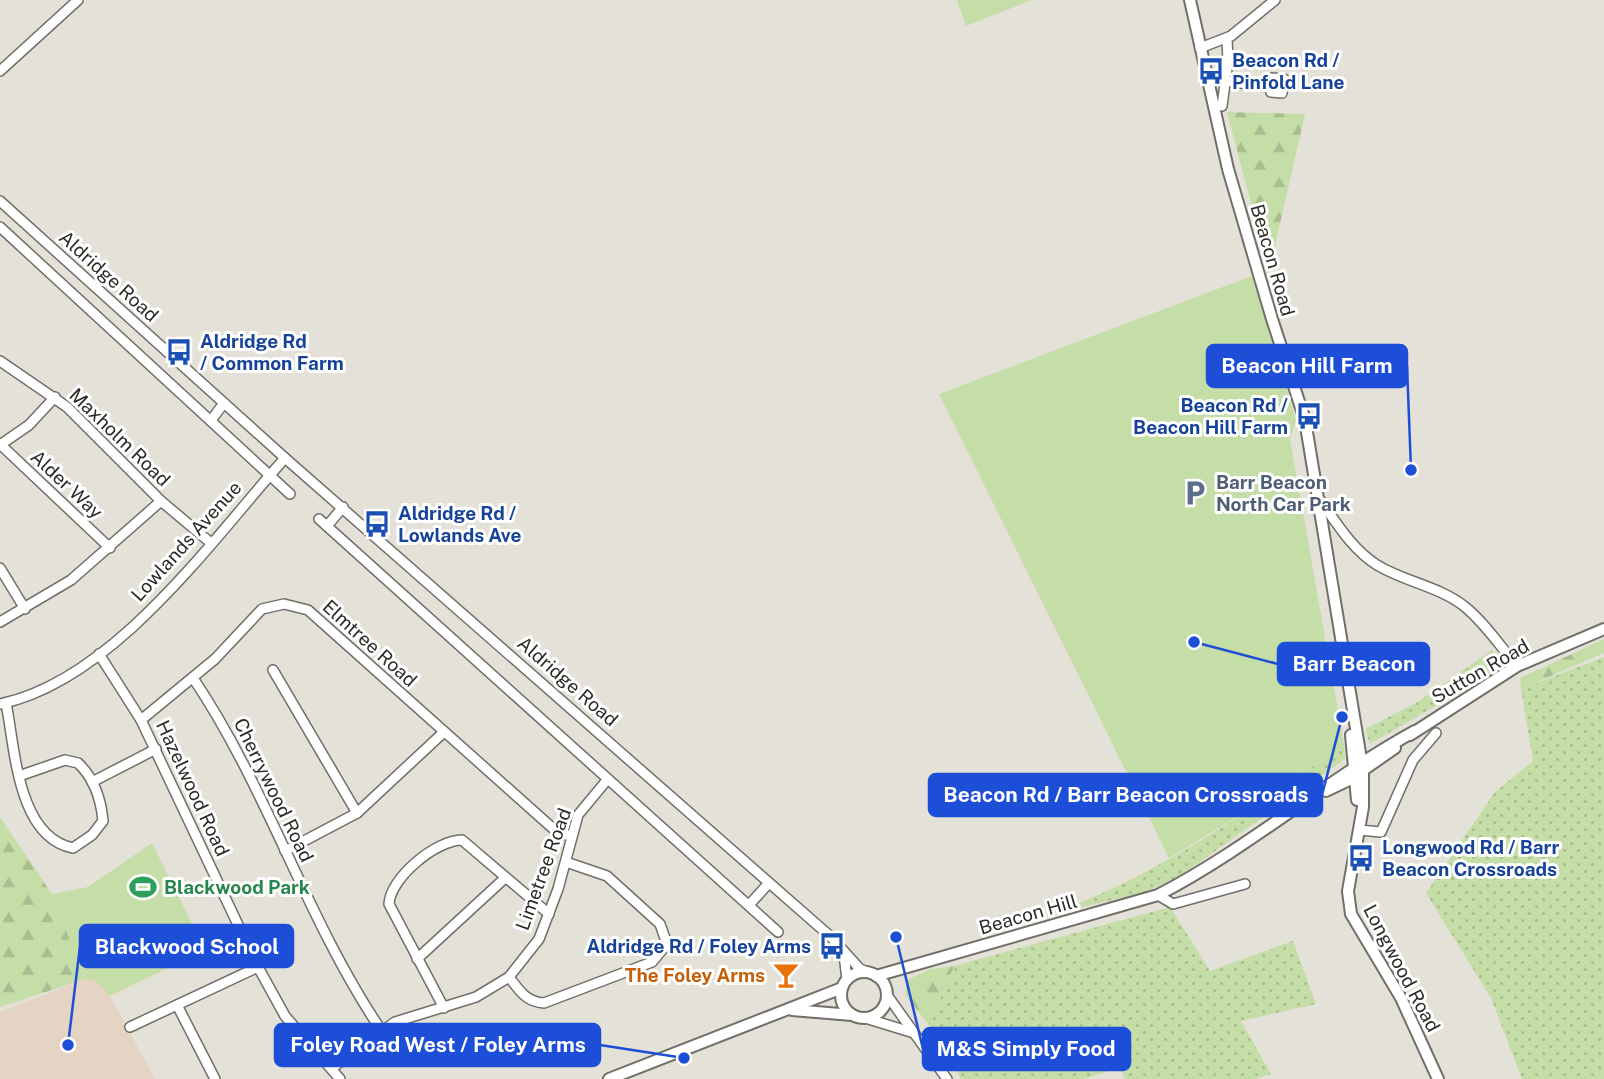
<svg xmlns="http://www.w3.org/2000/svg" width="1604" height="1079" font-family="'Public Sans',sans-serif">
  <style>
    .education { fill: #e5d4c3 }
    .grass { fill: url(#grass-dots) }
    .forest { fill: url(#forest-firs) }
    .park { fill: #c5dda7 }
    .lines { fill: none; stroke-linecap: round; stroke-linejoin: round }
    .minor-casing { stroke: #716f68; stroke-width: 12 }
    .major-casing { stroke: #716f68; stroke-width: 14 }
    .minor { stroke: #fff; stroke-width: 9 }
    .major { stroke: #fff; stroke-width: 10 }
    .labels { text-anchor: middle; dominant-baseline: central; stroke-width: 6; stroke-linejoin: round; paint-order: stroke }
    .transit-label { font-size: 19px; font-weight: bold; fill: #164399; stroke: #fff; text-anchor: start }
    .street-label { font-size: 19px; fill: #2c2b28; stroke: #fff }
    .service-label { font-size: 19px; font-weight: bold; fill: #4e5e75; stroke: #fff; text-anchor: start }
    .leisure-label { font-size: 19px; font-weight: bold; fill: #27864d; stroke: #fff; text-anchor: start }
    .food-label { font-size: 19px; font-weight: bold; fill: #c56008; stroke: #fff; text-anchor: end }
    .leader { fill: none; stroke: #1d4ed8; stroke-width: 2.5 }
    .callout-dot { fill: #1d4ed8; stroke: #fff; stroke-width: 2.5 }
    .callout { fill: #1d4ed8; stroke: #1d4ed8; stroke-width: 2.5 }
    .callout-label { font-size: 21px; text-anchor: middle; font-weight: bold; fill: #fff }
  </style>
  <defs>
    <pattern id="grass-dots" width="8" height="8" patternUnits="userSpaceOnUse" patternTransform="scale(1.75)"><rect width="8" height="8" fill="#c5dda7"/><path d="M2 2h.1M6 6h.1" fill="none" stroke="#a9be90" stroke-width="1.8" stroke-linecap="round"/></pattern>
    <pattern id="forest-firs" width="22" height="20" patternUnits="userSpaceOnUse" patternTransform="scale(1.75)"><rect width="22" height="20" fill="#c5dda7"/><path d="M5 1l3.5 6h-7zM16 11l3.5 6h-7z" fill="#a9be90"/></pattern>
  </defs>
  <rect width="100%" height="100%" fill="#e4e1d9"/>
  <polygon class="education" points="85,979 95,980 105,987 155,1079 0,1079 0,1012"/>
  <g class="grass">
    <polygon points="1492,650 1504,666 1370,744 1365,729 1418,702"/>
    <polygon points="1604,657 1604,1079 1522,1079 1491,998 1426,893 1495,792 1533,761 1521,689"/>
    <path d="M1344,745L1345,759L1180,876L1145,892L1037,918C1148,883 1249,811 1344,745Z"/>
    <polygon points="1170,907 1210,971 1293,941 1316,1004 1241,1021 1271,1074 1256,1079 1125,1079 1120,1068 1083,1079 961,1079 929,1025 954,966"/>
  </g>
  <g class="forest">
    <polygon points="1227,112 1305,114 1269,272"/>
    <polygon points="1604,639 1604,653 1521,689 1520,678"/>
    <polygon points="0,817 52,894 85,979 0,1007"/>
    <polygon points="954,966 929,1025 905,995 907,980 931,969"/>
  </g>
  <g class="park">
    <polygon points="957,0 1032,0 966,26"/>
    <polygon points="1252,276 1296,420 1290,439 1344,745 1259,804 1169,858 939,394"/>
    <polygon points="152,843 205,950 110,996 95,980 85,979 52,894 88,887"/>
  </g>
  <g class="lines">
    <defs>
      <g id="minor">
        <polyline points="1200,48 1231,36 1275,0"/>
        <polyline points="0,71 78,0"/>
        <polyline points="1226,81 1270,87 1271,92 1282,93 1284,79 1272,78 1270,87"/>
        <polyline points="1222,106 1228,61 1227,39"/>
        <polyline points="0,201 285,458 831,937 860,969 870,973"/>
        <polyline points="0,227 290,494"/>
        <polyline points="0,361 67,407 161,501 211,543"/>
        <polyline points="212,419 224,403"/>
        <polyline points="0,445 29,425 55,397"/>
        <polyline points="1,445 110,548"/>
        <path d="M1321,501C1337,524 1353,550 1377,565C1405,582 1438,586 1464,606C1485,623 1500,646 1517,666"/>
        <polyline points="319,519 778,932"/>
        <polyline points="327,526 343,507"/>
        <polyline points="0,568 25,609"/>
        <polyline points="0,622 71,580 161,501"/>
        <polyline points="99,654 141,720 258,967 285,1016 340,1079"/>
        <polyline points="273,670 357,813"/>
        <path d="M193,678C268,789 306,919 381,1030"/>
        <path d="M6,703C15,747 17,837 73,848L92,835L103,821C101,799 94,778 78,763L65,760L19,776"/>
        <path d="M0,704C114,680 211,541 285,458"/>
        <polyline points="141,720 215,659 262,609 284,604 308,610 558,833 571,836"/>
        <polyline points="92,782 156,749"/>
        <polyline points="1359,830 1381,832 1413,760 1436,733"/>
        <polyline points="285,851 357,813 444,732"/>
        <polyline points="1158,895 1173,904 1245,884"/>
        <polyline points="749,905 769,883"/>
        <polyline points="844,954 847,980"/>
        <polyline points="417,959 505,878"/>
        <path d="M509,977C519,990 526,1002 544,1003L652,962L667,944L660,924L607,876L566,862"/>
        <polyline points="887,995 947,1079"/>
        <polyline points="177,1005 215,1079"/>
        <path d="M444,1008L389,904C390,878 436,840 462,840L549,914"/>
        <polyline points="865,1018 914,1033"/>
        <polyline points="130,1027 258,967"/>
        <polyline points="332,1068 395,1022 476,997 509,977 539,939 558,889 578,815 607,780"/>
      </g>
      <g id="major">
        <polyline points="1190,0 1228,169 1272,319 1305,420 1363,771 1363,807 1348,891 1351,914 1401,998 1438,1079"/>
        <polyline points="1351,735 1357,800"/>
        <polyline points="1410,735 1517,666 1604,629"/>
        <polyline points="1326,791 1349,780 1395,748"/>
        <circle cx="864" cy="995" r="23"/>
        <path d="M876,976L1158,895C1249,848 1326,780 1415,731"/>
        <polyline points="792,1010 852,1015"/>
        <polyline points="609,1079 842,988"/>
      </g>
    </defs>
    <use href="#minor" class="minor-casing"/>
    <use href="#major" class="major-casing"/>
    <use href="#minor" class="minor"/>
    <use href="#major" class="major"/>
  </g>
  <defs>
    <symbol id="bus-bare" viewBox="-9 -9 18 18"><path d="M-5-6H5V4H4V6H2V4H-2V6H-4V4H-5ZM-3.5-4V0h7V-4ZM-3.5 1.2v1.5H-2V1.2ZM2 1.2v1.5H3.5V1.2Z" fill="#1a4fb4" stroke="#fff" stroke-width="2.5" paint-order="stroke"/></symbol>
    <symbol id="parking-bare" viewBox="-9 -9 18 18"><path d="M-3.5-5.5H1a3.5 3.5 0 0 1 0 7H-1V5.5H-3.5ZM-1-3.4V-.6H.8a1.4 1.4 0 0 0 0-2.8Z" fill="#5c6f8a" stroke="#fff" stroke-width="2.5" paint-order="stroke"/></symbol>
    <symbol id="stadium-bare" viewBox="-9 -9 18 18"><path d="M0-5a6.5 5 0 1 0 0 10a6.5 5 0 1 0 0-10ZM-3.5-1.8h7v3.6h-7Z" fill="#2e9e5b" stroke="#fff" stroke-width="2.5" paint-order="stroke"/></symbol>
    <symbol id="bar-bare" viewBox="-9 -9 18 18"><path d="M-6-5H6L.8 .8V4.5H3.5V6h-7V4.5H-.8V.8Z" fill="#e8710a" stroke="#fff" stroke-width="2.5" paint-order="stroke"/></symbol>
  </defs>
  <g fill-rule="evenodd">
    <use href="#bus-bare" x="1192" y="52" width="38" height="38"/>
    <use href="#bus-bare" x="160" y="333" width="38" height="38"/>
    <use href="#bus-bare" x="1290" y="397" width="38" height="38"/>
    <use href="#parking-bare" x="1176" y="474" width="38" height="38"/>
    <use href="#bus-bare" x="358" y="505" width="38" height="38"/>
    <use href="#bus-bare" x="1342" y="839" width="38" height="38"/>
    <use href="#stadium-bare" x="124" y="868" width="38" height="38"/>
    <use href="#bus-bare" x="813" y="927" width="38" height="38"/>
    <use href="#bar-bare" x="767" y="956" width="38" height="38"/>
  </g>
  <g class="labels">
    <g class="transit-label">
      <text x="1232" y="60">Beacon Rd /<tspan x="1232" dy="22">Pinfold Lane</tspan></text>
      <text x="200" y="341">Aldridge Rd<tspan x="200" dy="22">/ Common Farm</tspan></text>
      <text x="1288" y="405" text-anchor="end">Beacon Rd /<tspan x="1288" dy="22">Beacon Hill Farm</tspan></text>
      <text x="398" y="513">Aldridge Rd /<tspan x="398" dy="22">Lowlands Ave</tspan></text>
      <text x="1382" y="847">Longwood Rd / Barr<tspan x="1382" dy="22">Beacon Crossroads</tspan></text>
      <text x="811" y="946" text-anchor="end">Aldridge Rd / Foley Arms</text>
    </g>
    <g class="street-label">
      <text transform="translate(1273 260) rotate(74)">Beacon Road</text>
      <text transform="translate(109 276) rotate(42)">Aldridge Road</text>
      <text transform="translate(120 437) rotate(44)">Maxholm Road</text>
      <text transform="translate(67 484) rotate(43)">Alder Way</text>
      <text transform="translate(186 541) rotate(-48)">Lowlands Avenue</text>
      <text transform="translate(370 643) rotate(42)">Elmtree Road</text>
      <text transform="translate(1480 671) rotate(-30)">Sutton Road</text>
      <text transform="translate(568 681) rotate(41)">Aldridge Road</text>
      <text transform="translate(193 788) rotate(65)">Hazelwood Road</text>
      <text transform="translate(274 790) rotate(64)">Cherrywood Road</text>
      <text transform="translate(543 869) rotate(-70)">Limetree Road</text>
      <text transform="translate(1028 914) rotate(-16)">Beacon Hill</text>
      <text transform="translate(1402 968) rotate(62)">Longwood Road</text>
    </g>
    <g class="service-label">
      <text x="1216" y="482">Barr Beacon<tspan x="1216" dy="22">North Car Park</tspan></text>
    </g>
    <g class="leisure-label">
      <text x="164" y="887">Blackwood Park</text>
    </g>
    <g class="food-label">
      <text x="765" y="975">The Foley Arms</text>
    </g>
  </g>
  <path class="leader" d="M1411 470L1407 366M1194 642L1278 664M1342 717L1322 795M68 1045L80 946M684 1058L600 1045M896 937L923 1049"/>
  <g class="callout-dot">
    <circle cx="1411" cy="470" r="7"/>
    <circle cx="1194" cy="642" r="7"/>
    <circle cx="1342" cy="717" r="7"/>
    <circle cx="68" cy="1045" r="7"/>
    <circle cx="684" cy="1058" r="7"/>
    <circle cx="896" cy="937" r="7"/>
  </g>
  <g class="callout">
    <rect x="1207" y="345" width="200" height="42" rx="7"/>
    <rect x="1278" y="643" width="151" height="42" rx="7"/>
    <rect x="929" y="774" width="393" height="42" rx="7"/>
    <rect x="80" y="925" width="213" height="42" rx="7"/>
    <rect x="275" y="1024" width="325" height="42" rx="7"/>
    <rect x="923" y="1028" width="207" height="42" rx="7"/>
  </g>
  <g class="callout-label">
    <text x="1307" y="373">Beacon Hill Farm</text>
    <text x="1354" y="671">Barr Beacon</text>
    <text x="1126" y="802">Beacon Rd / Barr Beacon Crossroads</text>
    <text x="187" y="954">Blackwood School</text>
    <text x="438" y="1052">Foley Road West / Foley Arms</text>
    <text x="1026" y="1056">M&amp;S Simply Food</text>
  </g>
</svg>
